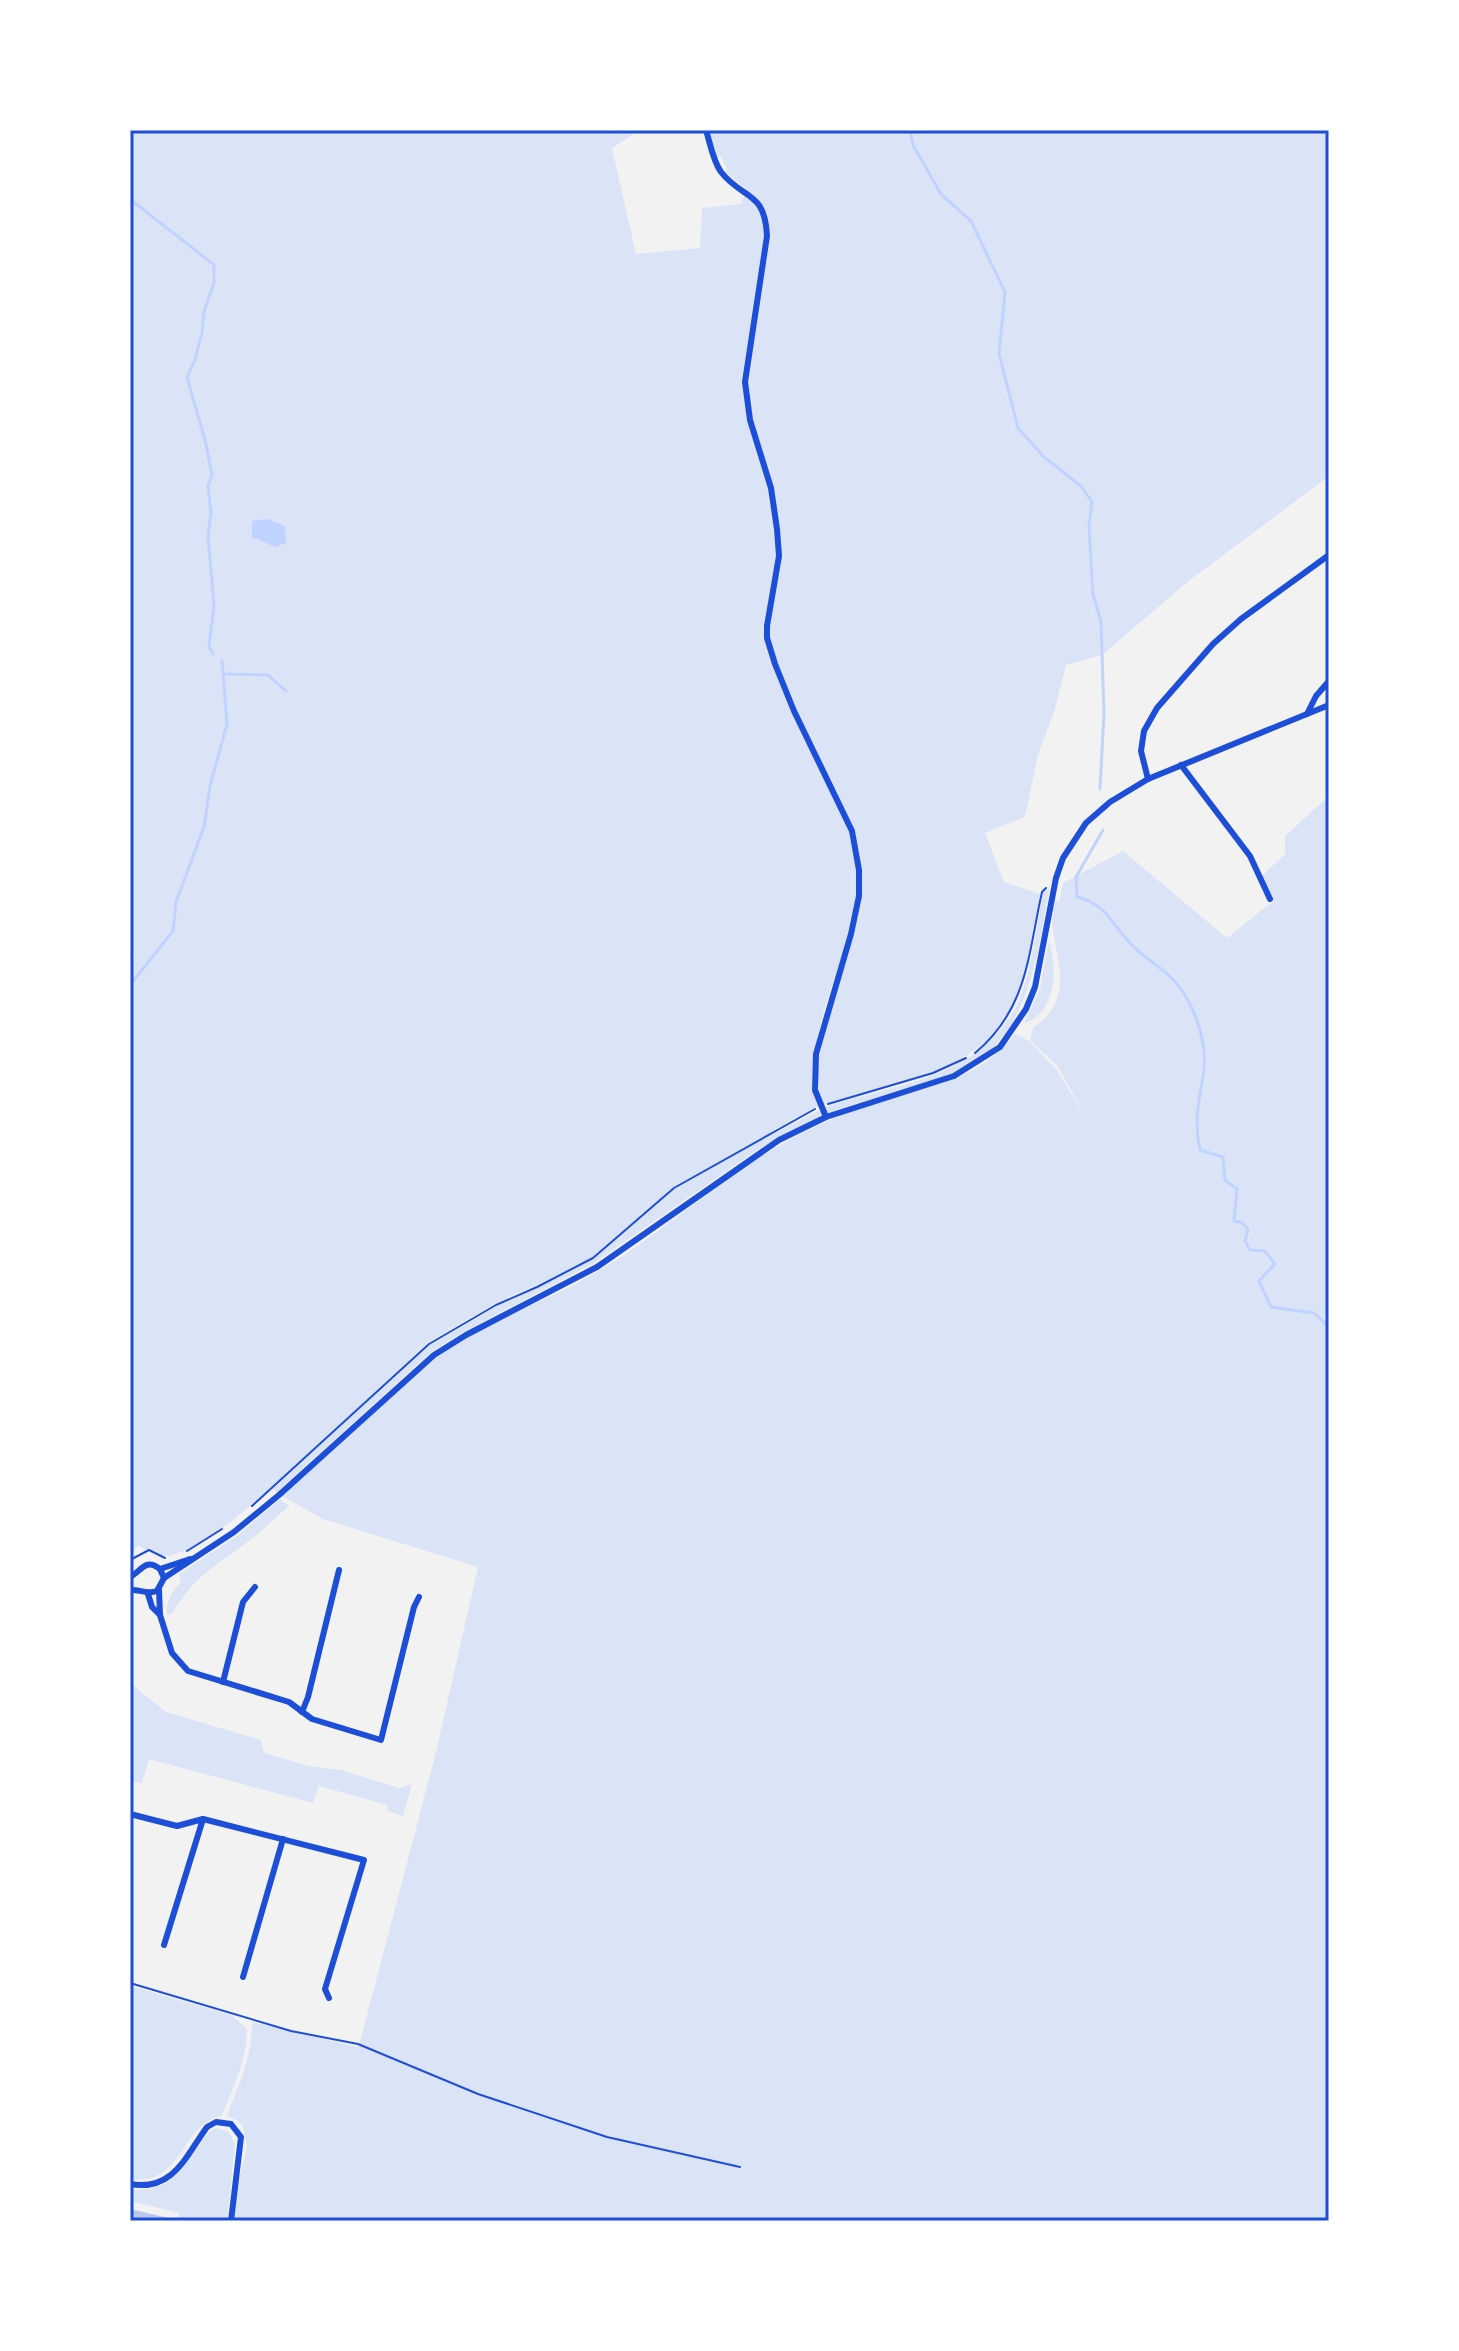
<svg xmlns="http://www.w3.org/2000/svg" width="1459" height="2351" font-family="'Varela Round',sans-serif">
  <style>
    .green { fill: #dbe4f7 }
    .water { fill: #bfd3fe }
    .lines { fill: none; stroke-linecap: round; stroke-linejoin: round }
    .stream { stroke: #bfd3fe; stroke-width: 3 }
    .building { fill: #bdc9ec }
    .path { stroke: #1d4ed8; stroke-width: 2 }
    .minor { stroke: #1d4ed8; stroke-width: 6 }
    .neatline { fill: none; stroke: #1d4ed8; stroke-width: 3 }
  </style>
  <rect width="100%" height="100%" fill="#f2f2f2"/>
  <g class="green">
    <path d="M130,130H640L612,148L636,254L700,248L702,208L741,204L747,190L724,171L727,169L721,156L717,158L709,130H1329V476L1190,580L1102,655L1066,665L1055,709L1038,755L1025,817L985,833L1004,882L1040,894C1033,929 1029,969 1015,1001C982,1075 891,1083 823,1105C811,1068 823,1037 833,1001C850,946 870,888 855,831C856,852 860,877 857,898C848,960 797,1049 818,1106L770,1132L773,1134L820,1110L822,1115L778,1137L747,1157L594,1263L464,1332L431,1352L277,1492L273,1489L429,1345L498,1306L550,1281L549,1279L496,1303L428,1342L271,1489L228,1524L187,1550L169,1556L160,1555L154,1550H145L138,1545L130,1558V959L134,954L130,950Z"/>
    <path d="M1329,796V2221H234L237,2188L247,2147L243,2127L238,2121L227,2116C240,2080 251,2062 252,2022L358,2047L360,2042L436,1752L478,1567L323,1519L282,1496C332,1450 380,1399 435,1358C485,1321 547,1302 600,1270C666,1231 722,1176 789,1140C818,1124 847,1112 878,1102C932,1085 978,1081 1015,1034L1029,1041L1057,1070L1084,1115L1059,1068L1030,1040L1033,1028C1071,1002 1060,969 1053,932C1051,922 1054,910 1055,901H1059L1063,883L1123,851L1227,938L1273,901L1262,875L1285,855V836Z"/>
    <path d="M1049,889C1037,960 1027,1047 950,1075C909,1089 867,1099 826,1114L823,1108C896,1083 977,1080 1017,1005C1031,977 1037,924 1043,892Z"/>
    <path d="M1049,941C1058,967 1056,1015 1024,1023L1040,989Z"/>
    <path d="M280,1499L289,1506C276,1517 264,1530 250,1540C216,1567 195,1574 172,1614L167,1615C166,1603 171,1591 181,1583L179,1574L237,1536Z"/>
    <polygon points="130,1683 166,1712 261,1740 264,1753 309,1766 341,1770 399,1788 412,1784 403,1816 388,1811 387,1805 319,1786 313,1803 149,1759 142,1783 130,1781"/>
    <path d="M130,1986L231,2015L247,2029C247,2062 233,2086 222,2116C180,2123 184,2187 130,2179Z"/>
    <path d="M217,2128L229,2132L235,2144L227,2221H178L179,2213L130,2201V2189C177,2194 185,2161 210,2131Z"/>
  </g>
  <polygon class="water" points="268,519 285,526 286,543 275,547 252,537 252,521"/>
  <g class="lines">
    <g class="stream">
      <polyline points="910,130 913,145 941,194 971,221 1005,292 999,354 1018,428 1044,457 1081,486 1092,502 1089,526 1093,594 1101,622 1104,713 1100,789"/>
      <polyline points="130,199 214,265 214,283 204,311 202,332 195,360 187,377 206,444 212,475 208,486 211,513 208,536 214,605 209,647 213,654"/>
      <polyline points="224,674 268,675 286,691"/>
      <path d="M1103,830L1076,877L1077,897C1106,904 1111,923 1131,944C1146,960 1169,971 1181,989C1198,1014 1208,1047 1203,1077C1198,1104 1194,1123 1200,1150L1223,1157L1225,1180L1237,1189L1234,1221L1241,1222L1248,1229L1245,1241L1250,1250L1265,1251L1275,1264L1259,1281L1271,1307L1314,1313L1329,1327"/>
      <polyline points="130,985 173,931 176,902 204,827 210,786 227,724 222,660"/>
    </g>
  </g>
  <polygon class="building" points="130,2209 169,2218 168,2221 130,2221"/>
  <g class="lines">
    <g class="path">
      <path d="M975,1053C1028,1009 1028,954 1042,892L1046,888"/>
      <polyline points="828,1104 933,1073 966,1058"/>
      <polyline points="252,1506 429,1344 496,1305 537,1287 593,1258 674,1188 815,1109"/>
      <polyline points="187,1551 222,1529"/>
      <polyline points="130,1560 149,1550 165,1558"/>
      <polyline points="130,1983 291,2031 358,2044 478,2094 607,2137 740,2167"/>
    </g>
    <g class="minor">
      <path d="M706,130C710,143 713,161 721,172C743,200 765,190 767,236L745,382L750,420L771,488L777,529L779,556L767,626V638L775,664L794,711L852,831L859,870V896L851,934L816,1054L815,1090L826,1117"/>
      <polyline points="1307,714 1316,696 1329,681"/>
      <polyline points="1181,765 1250,856 1270,899"/>
      <polyline points="1148,779 1141,751 1144,731 1157,708 1213,644 1241,619 1329,555"/>
      <polyline points="160,1569 190,1559"/>
      <path d="M130,1577C141,1572 145,1557 160,1569L164,1578"/>
      <path d="M130,1590C140,1589 146,1595 157,1591L164,1578L234,1532L279,1495L434,1355L466,1335L597,1267L779,1140L826,1117L954,1076L1000,1047L1026,1009L1035,987L1056,878L1063,858L1086,823L1110,802L1148,779L1329,705"/>
      <polyline points="159,1590 160,1615"/>
      <polyline points="148,1594 152,1607 160,1615 172,1653 188,1671 289,1702 312,1719 381,1740 414,1607 419,1597"/>
      <polyline points="223,1682 243,1602 255,1587"/>
      <polyline points="302,1712 308,1697 339,1570"/>
      <polyline points="130,1814 177,1826 203,1819 364,1860 325,1989 329,1998"/>
      <polyline points="164,1945 203,1819"/>
      <polyline points="243,1977 283,1839"/>
      <path d="M130,2184C173,2192 186,2156 207,2127L216,2122L231,2124L241,2137L231,2221"/>
    </g>
  </g>
  <rect width="1459" height="2351" fill="none" stroke="#ffffff" stroke-width="264"/>
  <rect x="132" y="132" width="1195" height="2087" class="neatline"/>
</svg>
